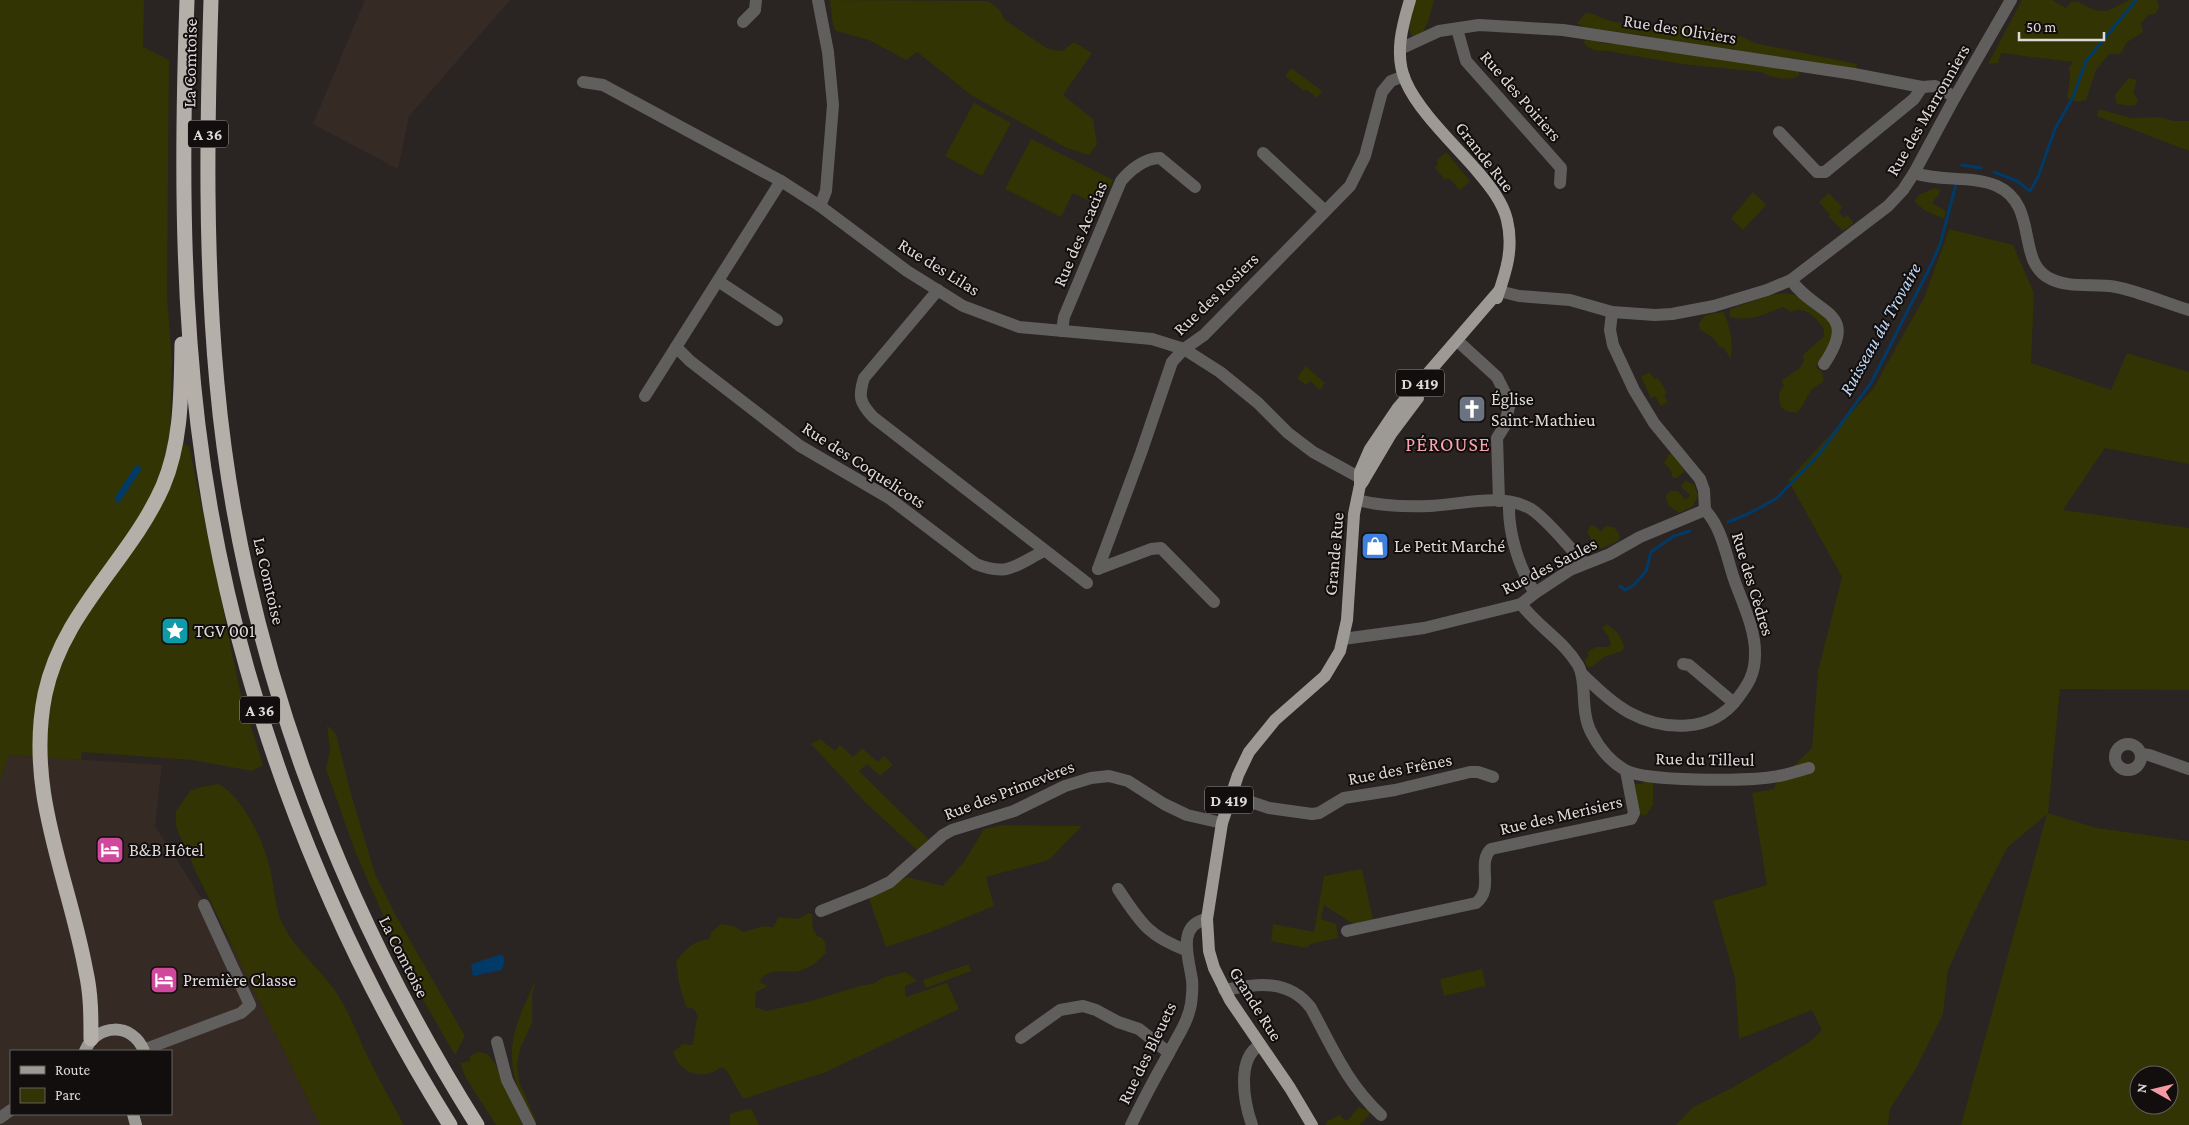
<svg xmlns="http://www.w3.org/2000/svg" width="2189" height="1125" font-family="'Crimson Pro',serif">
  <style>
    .built { fill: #362a25; fill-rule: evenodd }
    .green { fill: #323404; fill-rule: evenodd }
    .water { fill: #013a66 }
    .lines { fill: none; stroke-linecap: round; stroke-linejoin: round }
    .stream { stroke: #013a66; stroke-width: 3 }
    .minor { stroke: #615f5d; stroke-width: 12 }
    .major { stroke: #9d9994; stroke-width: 12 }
    .highway { stroke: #b5afa9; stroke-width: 15 }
    .labels { text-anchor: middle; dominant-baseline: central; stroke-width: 4; stroke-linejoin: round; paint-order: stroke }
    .shield { fill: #110e0d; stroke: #a09d9c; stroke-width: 1 }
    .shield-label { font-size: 16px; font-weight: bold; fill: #dedad9 }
    .street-label { font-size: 18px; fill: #dedad9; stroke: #110e0d }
    .poi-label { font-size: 18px; fill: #dedad9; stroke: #110e0d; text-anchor: start }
    .water-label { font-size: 19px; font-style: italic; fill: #c0dbf8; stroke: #110e0d }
    .quarter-label { font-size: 20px; letter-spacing: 1px; fill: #f9a5ae; stroke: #110e0d }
  </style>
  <rect width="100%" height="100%" fill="#2a2422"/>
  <g class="built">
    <polygon points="365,0 510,0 409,116 398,169 313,124"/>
    <path d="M9,755L162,765L155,826L233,947L320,1125H0V780ZM11,1051H171V1114H11Z"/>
  </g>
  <g class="green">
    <polygon points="0,0 144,0 143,47 169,60 167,297 172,360 170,437 189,446 240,691 263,765 252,771 192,760 82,752 81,760 9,755 0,780"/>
    <polygon points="830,0 988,1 999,9 1005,20 1048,49 1062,51 1074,42 1092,53 1063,95 1093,119 1097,144 1089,155 1067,148 971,95 917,52 906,60 869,40 836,31 833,25"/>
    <path d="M1416,0H1434C1430,14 1428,33 1414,38C1404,28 1412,12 1416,0Z"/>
    <path d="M2022,0H2052L2066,8L2071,2H2078L2094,10L2107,11L2130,0H2157L2159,8L2155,14L2148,15L2141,24L2143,32C2134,39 2124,40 2123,52L2118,54H2109L2096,70L2086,100L2077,102L2067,98L2070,78L2069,68L2073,62L2001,53L1998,63L1988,64Z"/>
    <path d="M1586,13C1596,13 1599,18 1608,20C1627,25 1646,26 1665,28L1672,25L1718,29L1726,35L1741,36L1755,43L1857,64L1856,69L1791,58H1775L1743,53L1732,48L1725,51L1671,40L1653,39L1648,36L1584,27L1577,23Z"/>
    <path d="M1588,38L1607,44H1637L1661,52L1676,50L1799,69V76C1788,81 1771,78 1761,72L1682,64L1607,51C1597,51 1590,51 1583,42Z"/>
    <polygon points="1291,68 1322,91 1317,98 1306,89 1304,91 1285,76"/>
    <polygon points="2129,78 2137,80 2133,92 2138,100 2136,105 2127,106 2116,103 2115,94"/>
    <polygon points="974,103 1011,123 982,176 945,156"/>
    <polygon points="2099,109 2131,118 2160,117 2173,121 2189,121 2189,151 2097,116"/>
    <polygon points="1031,139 1113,180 1100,206 1073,193 1061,217 1005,189"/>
    <polygon points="1446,152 1470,181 1460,190 1449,178 1445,180 1435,168 1438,164 1437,160"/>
    <polygon points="1935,188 1941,191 1932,203 1946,211 1944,219 1926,211 1914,202 1920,194"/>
    <polygon points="1753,192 1766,205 1743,230 1731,218"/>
    <polygon points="1829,193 1842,207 1839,212 1844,218 1847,215 1854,223 1843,231 1829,217 1830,215 1819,202"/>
    <path d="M1949,229L2013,245L2034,293L2031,363L2111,390L2127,353L2189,372V464L2105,448L2063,510L2189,528V690L2060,689L2048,813L2097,828L2189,841V1125H1961L2047,814L2007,848L1971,919L1948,970L1943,1014L1915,1070L1890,1109L1888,1125H1676L1693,1107L1732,1088L1808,1043L1822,1030L1812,1010L1739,1039L1735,979L1713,901L1767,885L1752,793L1774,789L1776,783L1812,748L1818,671L1842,577L1788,480L1873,389L1925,296ZM2139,1075H2169V1105H2139Z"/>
    <path d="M1786,293L1801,296L1831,320C1835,343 1831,350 1816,367L1822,372L1824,381L1811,390L1802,407L1796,413L1786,411L1780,406L1779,393L1784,386L1782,380L1800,368L1804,360L1803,355L1824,336V329C1816,318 1806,305 1791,312L1783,307C1765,314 1751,322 1730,317V309L1771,295Z"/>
    <path d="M1723,312C1729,321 1735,348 1730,358L1724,348L1720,347L1712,337L1700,330L1699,323L1705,315Z"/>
    <polygon points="1306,366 1325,383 1320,390 1310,381 1306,385 1297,378"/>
    <polygon points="1650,372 1654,379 1658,378 1667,393 1664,396 1668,402 1661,406 1655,396 1651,398 1641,377"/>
    <polygon points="1669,454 1674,454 1684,465 1684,472 1677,478 1673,478 1670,469 1664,463"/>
    <path d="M1685,480L1694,485L1698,495L1693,506L1679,513L1668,505L1666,496L1669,491C1679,490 1679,491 1684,499L1688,498L1690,495L1681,487Z"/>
    <polygon points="1591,525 1595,526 1601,531 1606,526 1614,527 1620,536 1619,540 1603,548 1595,548 1587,531"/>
    <polygon points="1607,624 1618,633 1625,647 1622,651 1604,657 1590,668 1586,665 1585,659 1589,656 1587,652 1596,647 1608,647 1611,644 1608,636 1602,628"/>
    <polygon points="327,725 336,734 350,790 375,874 396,916 465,1036 455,1055 411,979 355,851 326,769 330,751"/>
    <polygon points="820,739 835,751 840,745 853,757 862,748 878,762 884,756 893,765 880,776 867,764 859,771 928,839 918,851 865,802 811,744"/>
    <polygon points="1646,780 1650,780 1653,784 1653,805 1646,815 1642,815 1639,813 1634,784 1642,784"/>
    <path d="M219,784C245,799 265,844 271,873C274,888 275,903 280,918C291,947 323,970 339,997C350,1014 357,1033 365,1051C377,1076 391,1101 404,1125H320L195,870L176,827V811L190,791L201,787Z"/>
    <polygon points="1002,825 1082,826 1049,860 986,877 994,906 931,932 886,947 869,899 907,877 943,886 964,862 984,829"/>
    <polygon points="1362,869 1373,920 1353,924 1324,905 1321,919 1336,924 1338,938 1310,944 1307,948 1271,941 1273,924 1314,932 1324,876"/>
    <path d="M809,913L812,914L813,929L817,936C826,938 826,944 826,953C819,960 809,969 799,971C784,974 768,966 759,982L768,986L756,992L755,1007L766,1011L811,1001L856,987L875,983L884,977L906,972L917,981L905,986L906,997L947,983L959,1009L826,1072L743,1099L727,1071L722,1067C702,1081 681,1075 673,1052L683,1044L692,1045C696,1035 694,1026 698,1016L694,1009L686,1007L679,983L676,961C686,949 694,940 709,939L712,931L721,924L733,926L743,932L764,926L773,927L779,917L798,919Z"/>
    <polygon points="969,964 971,971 926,988 923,980"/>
    <polygon points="1482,969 1486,986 1444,996 1440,979"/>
    <path d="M536,979L532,995V1023L520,1049L517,1065L519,1082L538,1125C531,1117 525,1105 521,1095C501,1049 517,1022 536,979Z"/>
    <path d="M478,1052L488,1054C505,1075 509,1102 523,1125H496L466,1078L460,1063L470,1061V1056Z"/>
    <polygon points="1359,1107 1369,1111 1369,1115 1360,1125 1326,1125 1327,1121 1340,1115 1343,1119 1347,1121"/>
    <polygon points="747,1109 752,1110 759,1125 730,1125 730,1114"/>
  </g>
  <g class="water">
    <polygon points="136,465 140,466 141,470 119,503 116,501 115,497"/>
    <polygon points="502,954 505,960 502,970 473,976 471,966 474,963"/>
  </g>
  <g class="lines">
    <g class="stream">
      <polyline points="1962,165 1981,168"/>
      <polyline points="1994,172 2017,181 2030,191 2038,177 2055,129 2073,97 2086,61 2136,0"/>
      <polyline points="1728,522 1750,513 1777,498 1819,454 1871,383 1931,265 1940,245 1956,184"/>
      <polyline points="1620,586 1625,590 1633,586 1646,571 1651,552 1674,536 1690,531"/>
    </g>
    <g class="minor">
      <polyline points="818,0 828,52 833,105 826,191 820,206"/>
      <polyline points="743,22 755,10 756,0"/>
      <polyline points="1457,29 1466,61 1561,168 1560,183"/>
      <polyline points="1400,49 1439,31 1479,25 1563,30 1854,74 1922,87 1935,86 1955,97"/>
      <polyline points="583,82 603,85 781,181 820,206 907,271 963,306 1019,327 1152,339 1184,349 1220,372 1258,403 1288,433 1313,452 1364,480"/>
      <polyline points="1779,132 1817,172 1825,172 1914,99 1922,87"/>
      <polyline points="1263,153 1325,211"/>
      <path d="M1914,173C1941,182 1971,175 1997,186C2039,205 2016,261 2049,278C2068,289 2095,283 2116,287C2141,292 2165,303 2189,310"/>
      <path d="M1791,280C1815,315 1861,310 1824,364"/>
      <polyline points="718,281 777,320"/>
      <path d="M938,290L864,378C858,397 860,403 873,417L1087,583"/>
      <polyline points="1499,291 1519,296 1570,300 1612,312 1655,315 1672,314 1714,306 1767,290 1791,280 1888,206 1903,190 1914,173 1955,97 2011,0"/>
      <polyline points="1612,312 1610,330 1613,345 1634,390 1654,423 1700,479 1704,490 1705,510"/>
      <path d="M1062,331L1064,317L1121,181C1130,170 1145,158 1160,158L1195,187"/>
      <polyline points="1462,345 1497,377 1510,403 1504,427 1497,438 1499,501"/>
      <path d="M676,347L690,361L800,446L889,498L976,564C1008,577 1016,565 1044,551"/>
      <polyline points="645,396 781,181"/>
      <path d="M1357,500C1381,506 1404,507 1429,506C1460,505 1502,492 1531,509C1548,520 1569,548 1585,563"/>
      <path d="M1509,503C1508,533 1519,568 1535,593"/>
      <polyline points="1098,569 1141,453 1172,362 1184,349 1204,335 1350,186 1365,156 1382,92 1391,81 1404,76"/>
      <polyline points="1098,569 1151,549 1161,548 1214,602"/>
      <path d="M1521,604C1538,627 1563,640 1578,665C1588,682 1579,711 1592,734C1600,749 1611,762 1625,770C1645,782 1746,781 1772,777C1784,776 1797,771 1809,768"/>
      <polyline points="1343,639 1424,628 1521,604 1535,593 1570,570 1610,554 1640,537 1705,510"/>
      <polyline points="1683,664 1689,665 1734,703"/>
      <path d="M1583,675C1598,689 1612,703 1630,713C1664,731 1712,733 1737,699C1748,685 1755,674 1755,655C1756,630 1742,602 1734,579C1726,555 1722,528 1705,510"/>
      <circle cx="2128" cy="757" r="13"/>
      <polyline points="2141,754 2149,755 2189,769"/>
      <polyline points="1230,795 1269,808 1312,814 1319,813 1344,798 1395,790 1470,772 1478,772 1493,777"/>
      <path d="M1118,889C1140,921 1147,936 1186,950"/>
      <polyline points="821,911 869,892 890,882 943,835 952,830 1014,811 1065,786 1091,778 1109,776 1128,781 1164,804 1187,815 1222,823"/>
      <path d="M1347,931L1476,903C1495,888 1476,863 1491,849L1631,819L1634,813L1626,771"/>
      <path d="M1224,990C1257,984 1288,978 1311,1008C1333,1049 1347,1083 1381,1115"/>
      <polyline points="1021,1038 1060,1010 1083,1006 1096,1010 1118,1022 1139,1029 1169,1053"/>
      <polyline points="497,1042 507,1080 530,1125"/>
      <polyline points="143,1050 241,1013 250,1005 204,905"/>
      <polyline points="0,1118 11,1110"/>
      <path d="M1131,1125C1143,1100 1156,1076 1169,1053C1177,1037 1188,1022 1191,1004C1192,996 1193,988 1192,980C1189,958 1176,925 1207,919"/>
      <path d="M1252,1125C1244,1102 1236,1059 1260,1045"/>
    </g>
    <g class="major">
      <path d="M1410,0C1402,26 1394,56 1406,82C1419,112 1456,146 1478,172C1489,185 1503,202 1507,220C1514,248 1506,272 1497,298"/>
      <polyline points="1362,483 1391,434 1418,398"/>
      <path d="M85,1051C96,1023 133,1022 144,1051"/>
      <polyline points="133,1114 136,1125"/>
      <polyline points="1312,1125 1290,1088 1230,1000 1214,968 1209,951 1207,919 1222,823 1238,775 1249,752 1275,720 1325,676 1340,651 1347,620 1354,514 1360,485 1360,472 1370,449 1397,409 1499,291"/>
    </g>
    <g class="highway">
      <path d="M187,0C182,142 181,284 198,425C228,673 318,914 450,1125"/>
      <path d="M211,0C207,128 205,256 217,384C241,648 336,901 477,1125"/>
      <path d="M91,1039C91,1016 91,994 86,972C69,877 25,793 45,694C63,610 130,561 163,486C182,441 181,392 182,344"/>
    </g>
  </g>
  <defs>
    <symbol id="church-square" viewBox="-11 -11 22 22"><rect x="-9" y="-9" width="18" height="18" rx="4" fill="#6b7280" stroke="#110e0d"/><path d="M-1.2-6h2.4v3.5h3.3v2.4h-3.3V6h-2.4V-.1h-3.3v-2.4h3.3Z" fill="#fff"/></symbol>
    <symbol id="shop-square" viewBox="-11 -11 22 22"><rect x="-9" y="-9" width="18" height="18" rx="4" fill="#3f7fe0" stroke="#110e0d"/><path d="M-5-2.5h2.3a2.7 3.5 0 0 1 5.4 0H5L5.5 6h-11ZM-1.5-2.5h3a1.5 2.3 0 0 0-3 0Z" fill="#fff"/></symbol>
    <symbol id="sight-square" viewBox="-11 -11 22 22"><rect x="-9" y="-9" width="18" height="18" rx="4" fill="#0f9aa8" stroke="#110e0d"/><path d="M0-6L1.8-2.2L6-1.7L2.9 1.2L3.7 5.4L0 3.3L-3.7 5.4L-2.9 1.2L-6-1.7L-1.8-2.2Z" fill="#fff"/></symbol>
    <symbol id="hotel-square" viewBox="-11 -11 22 22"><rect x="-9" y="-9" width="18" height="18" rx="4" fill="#d1479c" stroke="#110e0d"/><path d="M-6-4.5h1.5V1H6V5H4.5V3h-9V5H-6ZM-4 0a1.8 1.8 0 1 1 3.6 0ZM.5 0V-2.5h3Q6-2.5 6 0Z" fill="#fff"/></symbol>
  </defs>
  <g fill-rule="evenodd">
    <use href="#church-square" x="1456" y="393" width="32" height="32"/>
    <use href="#shop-square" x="1359" y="530" width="32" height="32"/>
    <use href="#sight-square" x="159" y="615" width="32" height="32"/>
    <use href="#hotel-square" x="94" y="834" width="32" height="32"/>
    <use href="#hotel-square" x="148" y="964" width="32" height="32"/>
  </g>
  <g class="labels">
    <g class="shield">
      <rect x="188" y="120.5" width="40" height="27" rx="4"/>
      <rect x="1396" y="369.5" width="48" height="27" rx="4"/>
      <rect x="240" y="696.5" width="40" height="27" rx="4"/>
      <rect x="1205" y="786.5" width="48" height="27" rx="4"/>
    </g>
    <g class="shield-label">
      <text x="208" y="134">A 36</text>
      <text x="1420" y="383">D 419</text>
      <text x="260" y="710">A 36</text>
      <text x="1229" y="800">D 419</text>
    </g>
    <g class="street-label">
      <text transform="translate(1680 29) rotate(9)">Rue des Oliviers</text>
      <text transform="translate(190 63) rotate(-89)">La Comtoise</text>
      <text transform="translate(1521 96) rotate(49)">Rue des Poiriers</text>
      <text transform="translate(1928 110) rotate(-60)">Rue des Marronniers</text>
      <text transform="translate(1485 157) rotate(52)">Grande Rue</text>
      <text transform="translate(1080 234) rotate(-67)">Rue des Acacias</text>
      <text transform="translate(939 267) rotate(32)">Rue des Lilas</text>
      <text transform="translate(1216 294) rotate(-44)">Rue des Rosiers</text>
      <text transform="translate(864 465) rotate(33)">Rue des Coquelicots</text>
      <text transform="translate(1334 554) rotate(-85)">Grande Rue</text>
      <text transform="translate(1549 566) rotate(-27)">Rue des Saules</text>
      <text transform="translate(269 581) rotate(77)">La Comtoise</text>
      <text transform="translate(1753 584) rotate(73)">Rue des Cèdres</text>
      <text transform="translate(1705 759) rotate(1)">Rue du Tilleul</text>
      <text transform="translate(1400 769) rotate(-11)">Rue des Frênes</text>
      <text transform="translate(1009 790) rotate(-21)">Rue des Primevères</text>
      <text transform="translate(1561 815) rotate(-13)">Rue des Merisiers</text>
      <text transform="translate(404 957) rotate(63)">La Comtoise</text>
      <text transform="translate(1256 1004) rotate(58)">Grande Rue</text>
      <text transform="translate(1147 1053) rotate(-64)">Rue des Bleuets</text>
    </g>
    <g class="poi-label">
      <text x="1491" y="399">Église<tspan x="1491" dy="21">Saint-Mathieu</tspan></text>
      <text x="1394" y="546">Le Petit Marché</text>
      <text x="194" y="631">TGV 001</text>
      <text x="129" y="850">B&amp;B Hôtel</text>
      <text x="183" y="980">Première Classe</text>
    </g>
    <g class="water-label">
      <text transform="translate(1880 329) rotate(-61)">Ruisseau du Trovaire</text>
    </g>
    <g class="quarter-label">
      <text x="1448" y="444">PÉROUSE</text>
    </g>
  </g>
  <rect x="10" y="1050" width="162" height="65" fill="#110e0d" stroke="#63605f"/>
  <rect x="20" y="1066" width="25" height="8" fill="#9d9994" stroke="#63605f"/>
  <text x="55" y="1075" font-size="15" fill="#dedad9">Route</text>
  <rect x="20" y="1088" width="25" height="15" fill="#323404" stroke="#63605f"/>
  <text x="55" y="1100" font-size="15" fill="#dedad9">Parc</text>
  <g transform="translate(2154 1090) rotate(278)"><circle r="24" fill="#110e0d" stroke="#63605f"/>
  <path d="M0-4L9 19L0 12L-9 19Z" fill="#f49aa4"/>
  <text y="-8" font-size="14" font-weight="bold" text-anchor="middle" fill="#dedad9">N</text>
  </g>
  <path d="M2019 32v8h85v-8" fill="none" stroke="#dedad9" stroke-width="2.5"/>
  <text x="2026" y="32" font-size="15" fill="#dedad9" stroke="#110e0d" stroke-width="4" paint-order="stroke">50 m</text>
</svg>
